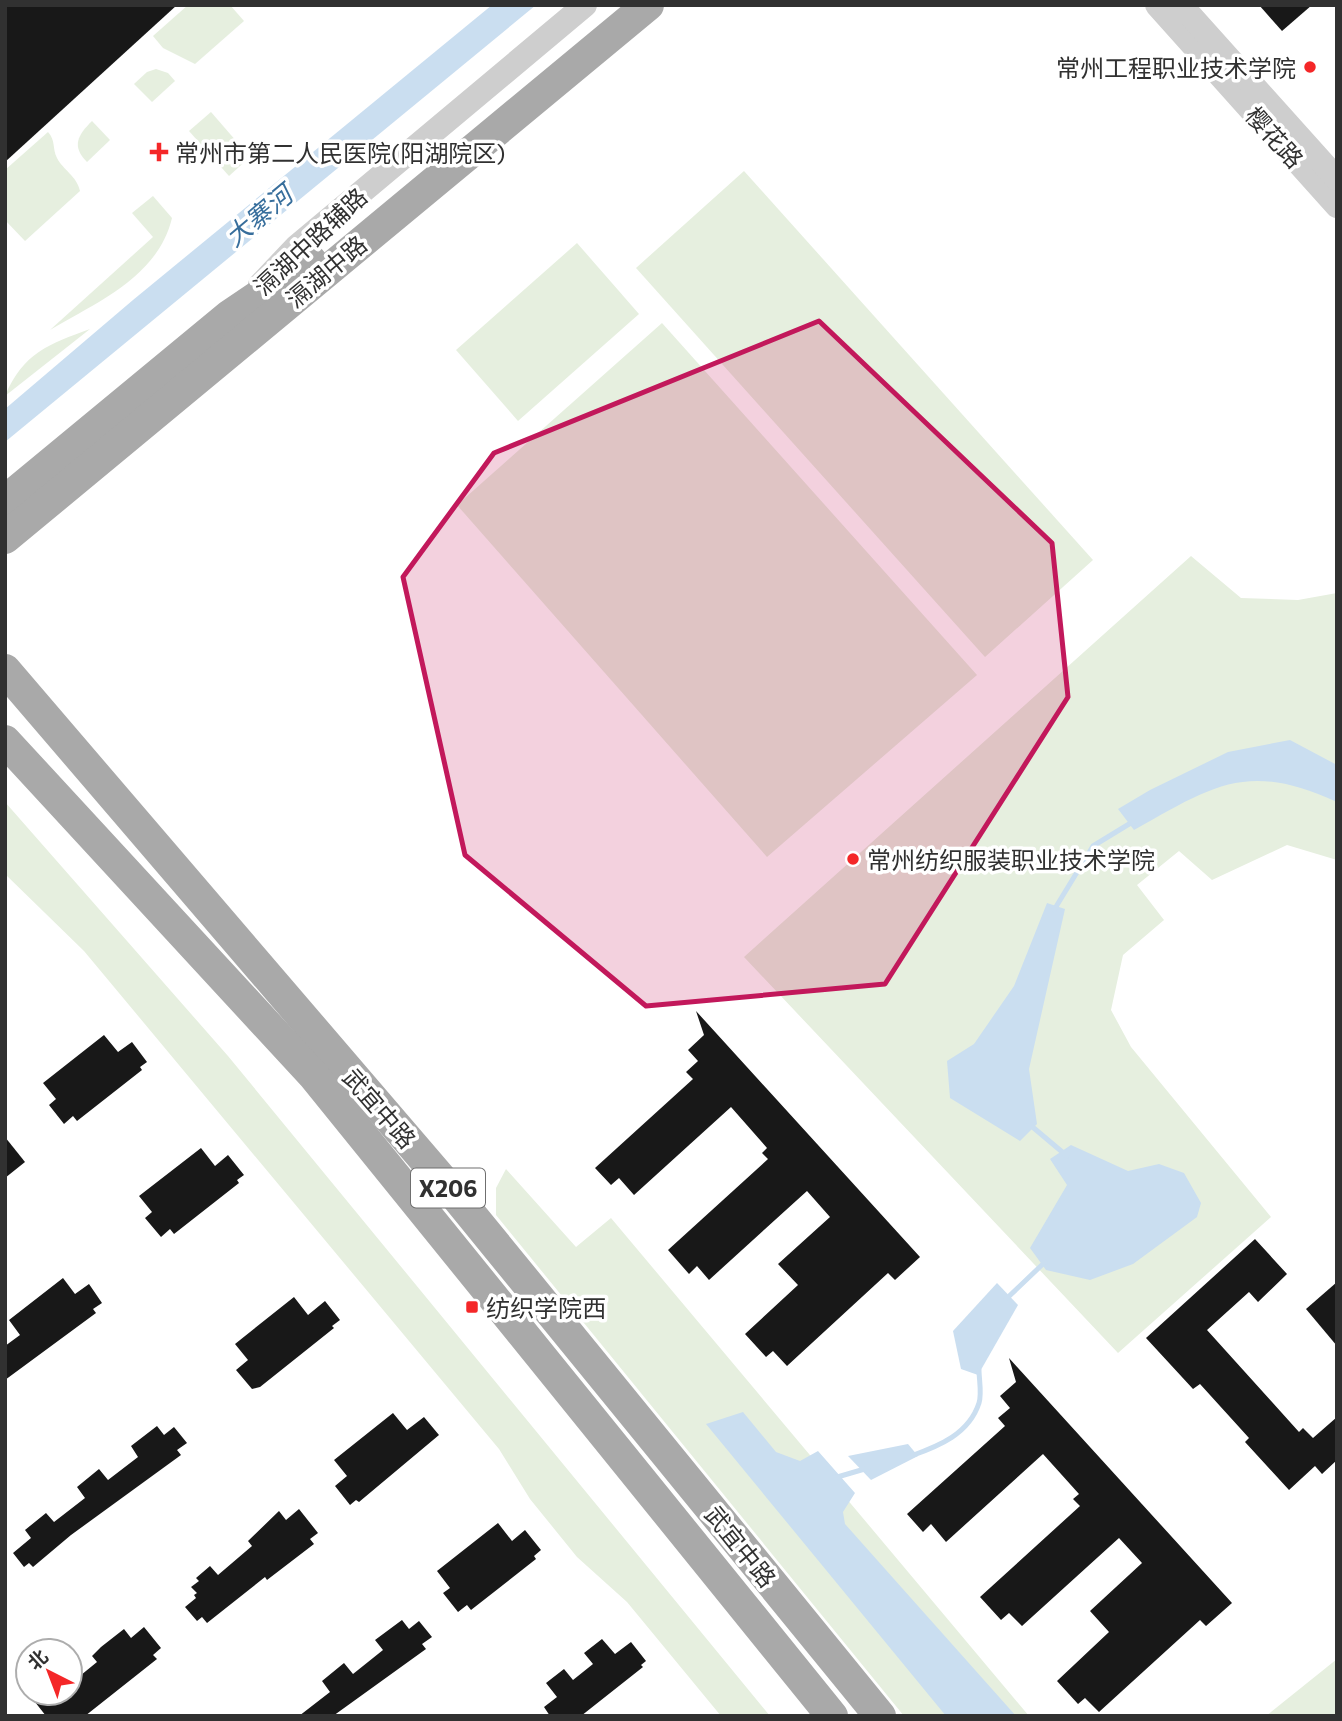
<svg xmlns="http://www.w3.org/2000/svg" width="1342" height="1721" font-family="Commissioner,'Noto Sans SC',sans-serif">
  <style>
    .green { fill: #e6efdf }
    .water { fill: #cadef0 }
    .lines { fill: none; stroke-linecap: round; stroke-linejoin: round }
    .stream { stroke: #cadef0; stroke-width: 5 }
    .building { fill: #181818 }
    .minor { stroke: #cecece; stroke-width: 24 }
    .major { stroke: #a9a9a9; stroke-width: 32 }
    .marked { fill: #c2185b; fill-opacity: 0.2; stroke: #c2185b; stroke-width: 5; stroke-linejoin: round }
    .poi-dot { fill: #f42728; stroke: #fff; stroke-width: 2.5 }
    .labels { text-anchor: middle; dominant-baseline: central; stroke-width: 7; stroke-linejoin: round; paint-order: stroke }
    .shield { fill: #fff; stroke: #6f6f6f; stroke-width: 2 }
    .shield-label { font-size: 23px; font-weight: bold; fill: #313131 }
    .poi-label { font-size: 24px; fill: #313131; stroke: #fff; text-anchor: start }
    .street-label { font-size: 24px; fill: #313131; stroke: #fff }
    .water-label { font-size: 26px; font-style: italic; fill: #376e9c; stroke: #fff }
  </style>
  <rect width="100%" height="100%" fill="#fff"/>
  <g class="green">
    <polygon points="188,5 230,5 244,21 195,64 163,48 153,36"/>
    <polygon points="156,69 168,73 175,81 152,102 134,84 147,72"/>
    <polygon points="211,112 250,157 229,176 189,131"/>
    <path d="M92,121L110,140L87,162C71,146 78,135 92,121Z"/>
    <path d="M48,132C56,141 52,148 57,158C63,170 77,176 80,191L25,241L5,220V170Z"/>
    <polygon points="744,171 1093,560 985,657 636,268"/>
    <path d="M153,196L172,218C158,277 97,302 50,330L153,237L132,213Z"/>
    <polygon points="577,243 639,314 518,421 456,350"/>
    <polygon points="662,323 977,675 767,857 457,505"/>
    <path d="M90,329L5,396C23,353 49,344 90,329Z"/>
    <polygon points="1191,556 1241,598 1298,600 1337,593 1337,860 1287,845 1212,880 1179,851 1137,885 1164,920 1123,955 1111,1010 1131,1047 1271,1217 1118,1353 744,957"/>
    <polygon points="5,802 228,1056 770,1716 721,1716 627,1602 577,1557 530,1499 499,1449 84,951 5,874"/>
    <polygon points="506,1169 576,1247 611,1218 1029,1716 904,1716 496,1215 496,1188"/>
    <polygon points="1337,1659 1337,1716 1266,1716"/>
  </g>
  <g class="water">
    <polygon points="492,5 536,5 5,442 5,409 133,300"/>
    <path d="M1290,740L1337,765V802C1247,761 1214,785 1134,830L1118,809L1150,790L1228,752Z"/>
    <polygon points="1047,903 1065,909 1029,1069 1037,1124 1020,1141 950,1098 947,1061 974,1044 1014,986"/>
    <polygon points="1071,1145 1128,1171 1159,1164 1184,1173 1201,1203 1197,1217 1133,1264 1090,1280 1046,1270 1030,1248 1067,1185 1050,1159"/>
    <polygon points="997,1283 1018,1305 978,1375 961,1369 953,1331"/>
    <polygon points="743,1412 776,1452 800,1461 818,1451 855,1493 843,1512 845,1524 1016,1716 946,1716 706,1424"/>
    <polygon points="908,1444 918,1456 871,1480 848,1456"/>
  </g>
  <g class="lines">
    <g class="stream">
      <polyline points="1054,910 1093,846 1134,821"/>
      <polyline points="1029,1124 1067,1156"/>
      <polyline points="1004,1301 1045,1262"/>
      <path d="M911,1456C939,1446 969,1434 979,1403C982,1394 979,1379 979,1370"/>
      <polyline points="834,1478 868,1468"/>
    </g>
  </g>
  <g class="building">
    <polygon points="5,5 177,5 5,162"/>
    <polygon points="1259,5 1312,5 1282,31"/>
    <polygon points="696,1011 920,1257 895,1280 888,1273 787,1366 773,1351 766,1357 745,1334 798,1285 778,1264 830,1217 807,1191 709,1280 697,1266 689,1274 668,1250 768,1159 762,1153 767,1148 731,1107 634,1195 619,1178 611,1185 595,1168 693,1079 686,1072 698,1061 688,1050 704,1035"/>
    <polygon points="104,1035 118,1052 132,1042 147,1062 140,1067 142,1070 77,1121 73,1116 64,1124 49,1105 56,1099 43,1083"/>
    <polygon points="5,1137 25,1162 5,1178"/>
    <polygon points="201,1148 215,1166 228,1155 244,1175 237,1180 239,1183 174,1234 170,1229 161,1237 145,1218 152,1212 139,1196"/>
    <polygon points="1255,1239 1287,1274 1258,1302 1249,1292 1207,1330 1299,1432 1303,1428 1313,1438 1337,1417 1337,1460 1322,1474 1315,1466 1289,1490 1245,1442 1249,1438 1200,1384 1193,1389 1146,1338"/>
    <polygon points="63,1278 75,1294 89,1284 102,1303 93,1309 96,1313 5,1380 5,1346 20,1335 9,1320"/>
    <polygon points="1337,1282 1337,1346 1306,1309"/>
    <polygon points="294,1297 308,1315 325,1301 340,1320 332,1326 334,1328 260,1387 252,1389 236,1370 248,1360 235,1344"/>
    <polygon points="1009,1358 1232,1603 1206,1626 1200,1620 1099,1712 1085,1698 1078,1704 1057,1681 1109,1632 1090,1611 1142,1563 1119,1538 1022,1626 1009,1613 1001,1620 980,1597 1080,1506 1073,1499 1079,1494 1043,1454 946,1542 931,1524 923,1532 907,1514 1005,1426 998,1418 1010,1408 1000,1396 1016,1382"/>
    <polygon points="393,1413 407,1430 424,1417 439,1435 359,1502 356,1500 350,1505 335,1486 347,1476 334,1460"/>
    <polygon points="157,1426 164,1435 174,1427 187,1443 177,1450 181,1455 71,1535 33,1567 29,1563 24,1567 13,1553 31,1538 25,1530 46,1513 54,1522 85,1498 77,1487 99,1469 108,1480 138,1457 131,1446"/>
    <polygon points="299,1509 318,1533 310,1539 314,1544 267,1580 265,1577 207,1623 202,1617 197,1621 185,1607 196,1598 194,1595 197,1593 191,1587 199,1581 196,1578 210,1566 218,1575 252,1546 248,1541 279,1511 286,1520"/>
    <polygon points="498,1523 512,1541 525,1530 541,1550 534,1556 536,1559 471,1610 467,1605 458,1612 443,1593 450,1588 437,1571"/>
    <polygon points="402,1620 409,1629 419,1621 432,1637 422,1644 426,1649 333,1716 299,1716 330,1692 322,1681 344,1663 353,1674 383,1650 375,1640"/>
    <polygon points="144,1627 161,1648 153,1655 157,1659 85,1716 46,1716 35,1702 46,1693 70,1693 70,1684 97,1662 92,1656 101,1647 124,1629 131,1638"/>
    <polygon points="602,1639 615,1654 631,1642 646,1661 641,1665 643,1667 581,1716 550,1716 544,1707 557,1697 546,1683 564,1669 573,1680 593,1664 584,1653"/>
  </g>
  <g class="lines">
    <g class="minor">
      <polyline points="1157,5 1337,206"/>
      <polyline points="1181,5 1337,179"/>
      <polyline points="260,285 296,247 585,5"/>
    </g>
    <g class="major">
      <polyline points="5,501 229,316 311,261"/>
      <polyline points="5,538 648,5"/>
      <polyline points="5,670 455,1195 880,1716"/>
      <polyline points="5,741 314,1076 832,1716"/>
    </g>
  </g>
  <path class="marked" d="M819,321L1052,543L1068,697L885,984L646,1006L465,855L403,577L494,453Z"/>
  <g class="poi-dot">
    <circle cx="1310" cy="67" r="7"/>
    <path d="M155.5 141.5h7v7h7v7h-7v7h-7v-7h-7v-7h7z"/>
    <circle cx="853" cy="859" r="7"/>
    <rect x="465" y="1300" width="14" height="14" rx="3.5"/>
  </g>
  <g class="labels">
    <rect class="shield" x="411" y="1168.5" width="74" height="39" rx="5"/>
    <g class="shield-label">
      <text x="448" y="1188">X206</text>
    </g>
    <g class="poi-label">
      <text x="1296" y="67" text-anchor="end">常州工程职业技术学院</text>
      <text x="175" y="152">常州市第二人民医院(阳湖院区)</text>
      <text x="867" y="859">常州纺织服装职业技术学院</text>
      <text x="486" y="1307">纺织学院西</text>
    </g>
    <g class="street-label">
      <text transform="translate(1275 137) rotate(48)">樱花路</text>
      <text transform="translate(310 241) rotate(-43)">滆湖中路辅路</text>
      <text transform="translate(326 271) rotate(-40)">滆湖中路</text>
      <text transform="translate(380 1108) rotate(49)">武宜中路</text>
      <text transform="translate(741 1546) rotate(51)">武宜中路</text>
    </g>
    <g class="water-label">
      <text transform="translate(258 215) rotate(-40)">大寨河</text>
    </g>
  </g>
  <rect width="1342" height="1721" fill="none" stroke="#313131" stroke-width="14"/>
  <g transform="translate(49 1672) rotate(318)"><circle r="33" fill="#ffffff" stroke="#adadad" stroke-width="2"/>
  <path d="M0-5L12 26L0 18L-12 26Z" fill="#f42728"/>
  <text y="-10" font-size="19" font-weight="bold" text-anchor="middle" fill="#313131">北</text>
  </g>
</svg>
